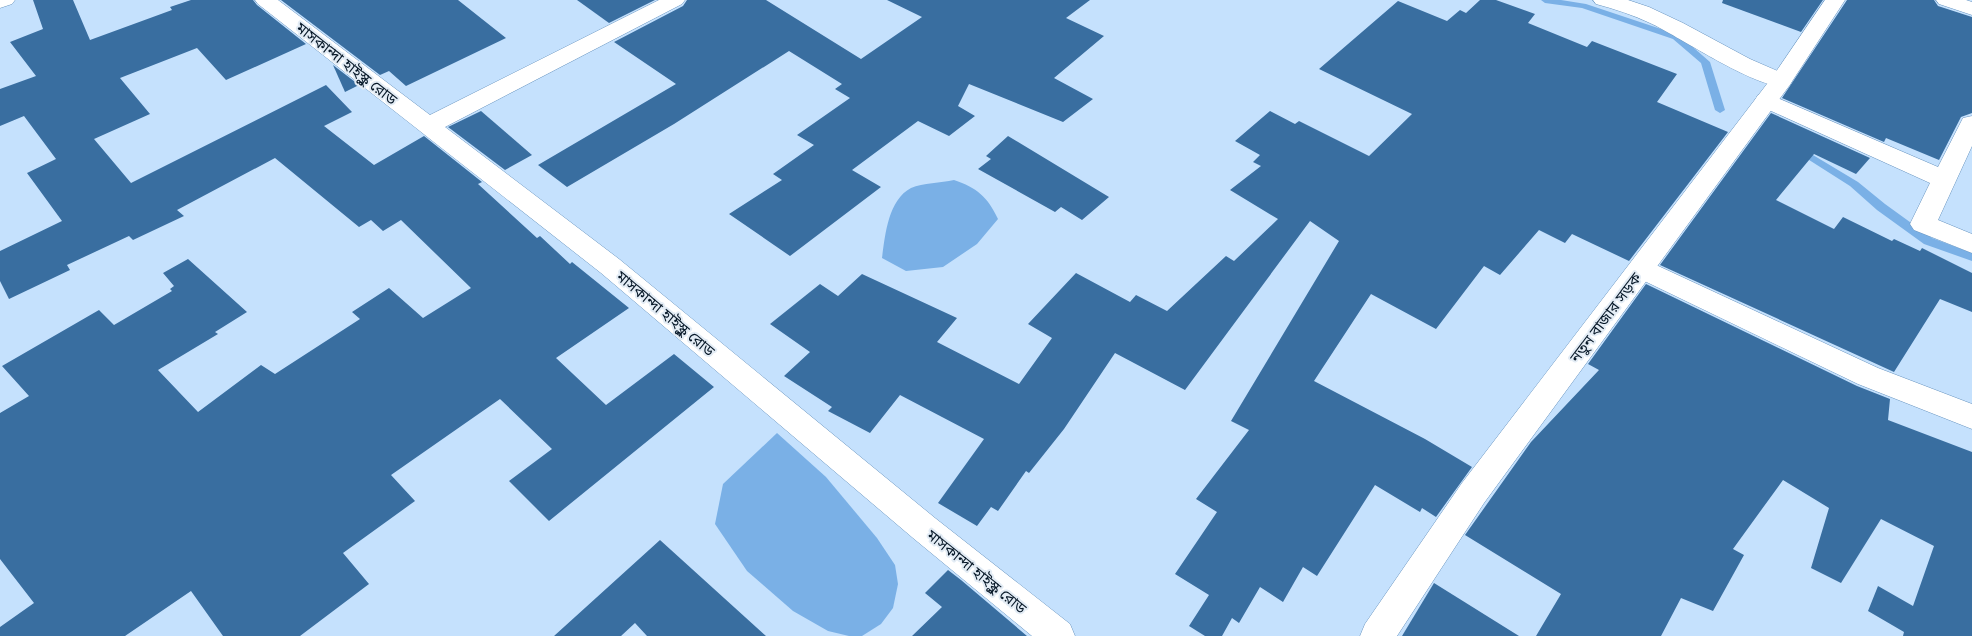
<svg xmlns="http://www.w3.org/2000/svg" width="1972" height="636" font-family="'Golos Text','Noto Sans Bengali',sans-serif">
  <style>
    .water { fill: #7ab0e6 }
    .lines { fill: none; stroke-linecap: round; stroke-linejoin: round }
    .stream { fill: #7ab0e6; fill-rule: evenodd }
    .building { fill: #396ea0 }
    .street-casing { stroke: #6894bf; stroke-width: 1 }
    .secondary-casing { stroke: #6894bf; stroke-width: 1 }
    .street { fill: #fff; fill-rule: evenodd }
    .secondary { fill: #fff; fill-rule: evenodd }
    .labels { text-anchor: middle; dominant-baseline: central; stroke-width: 4; stroke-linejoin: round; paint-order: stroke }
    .street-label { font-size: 15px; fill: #061727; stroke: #e3ecf5 }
  </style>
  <rect width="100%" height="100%" fill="#c5e1fd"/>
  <g class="water">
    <path d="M954,180C977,188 987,196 998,219L977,244L943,267L906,271L882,258C885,236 888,200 911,188C923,183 941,183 954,180Z"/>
    <polygon points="777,433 826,477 877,538 895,565 898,584 893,608 881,624 862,636 849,636 828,631 793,611 747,571 715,524 723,484"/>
  </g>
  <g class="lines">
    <g class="stream">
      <polygon points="1541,0 1561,0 1586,4 1679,35 1710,62 1725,110 1720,113 1715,110 1701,63 1673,39 1582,8 1545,3"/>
      <polygon points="1798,146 1858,182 1885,204 1932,238 1972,253 1972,261 1924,244 1877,210 1850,186 1795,151 1793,149"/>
    </g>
  </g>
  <g class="building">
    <polygon points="33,0 73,0 90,40 172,10 170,7 191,0 253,0 257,5 306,44 226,80 197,48 120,78 150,114 94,139 131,183 326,85 352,112 324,126 374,165 424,136 482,182 478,184 537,238 540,236 570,264 572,262 629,308 556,358 606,405 674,354 714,387 549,521 509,481 552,449 500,399 391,475 415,501 343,553 369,584 300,636 223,636 191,591 125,636 0,636 0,627 34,603 0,559 0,413 29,396 2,366 99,310 114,325 172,291 170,289 174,286 163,273 188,259 247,312 215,332 218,334 158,370 198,412 261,365 275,374 360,319 352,312 389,288 423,318 471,288 401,220 383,231 371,220 359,227 275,158 177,210 184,216 133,240 129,236 67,265 70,270 9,299 0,281 0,251 62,221 27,173 56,159 24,116 0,126 0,89 36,76 10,42 43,29"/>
    <polygon points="281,0 458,0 506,38 406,86 389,71 380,75"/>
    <polygon points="577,0 655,0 609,23"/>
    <polygon points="687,0 766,0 861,59 922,17 887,0 1090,0 1066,18 1104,36 1054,78 1093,99 1063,122 969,84 958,106 975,116 949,136 918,121 852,170 881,187 790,256 729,214 782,180 773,174 814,145 797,135 850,98 835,89 842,84 789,51 674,124 567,187 538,165 676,84 614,42 683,6"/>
    <polygon points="1480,0 1496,0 1535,14 1528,23 1587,47 1592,41 1677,74 1657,102 1728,132 1629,261 1572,234 1565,243 1539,230 1500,275 1484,266 1436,329 1371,294 1314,381 1425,439 1472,467 1436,517 1422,508 1420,512 1375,485 1317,576 1303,567 1283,602 1260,587 1239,623 1232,618 1222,636 1205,636 1189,626 1209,595 1175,574 1217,512 1196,499 1249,430 1231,421 1339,241 1310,221 1185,390 1115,353 1064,429 1029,473 1026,471 998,511 991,507 977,526 938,503 984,439 900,395 870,433 828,411 832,407 784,376 810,352 770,324 820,284 838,296 862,274 957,318 937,342 1019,384 1052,338 1028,324 1076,273 1130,302 1136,295 1167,311 1226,256 1234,261 1278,219 1230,190 1261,166 1253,162 1260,155 1235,141 1270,111 1295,124 1299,121 1369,156 1412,114 1319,69 1398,1 1447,21 1460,10 1466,13"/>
    <polygon points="1723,0 1823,0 1801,32 1722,3"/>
    <polygon points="1847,0 1934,0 1938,6 1972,17 1972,113 1961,117 1939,160 1886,138 1884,142 1782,98"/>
    <polygon points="333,65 359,85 345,92"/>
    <polygon points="481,111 532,155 505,170 448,127"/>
    <polygon points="1771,113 1870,158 1856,174 1814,154 1776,200 1834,229 1843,217 1892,241 1894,239 1920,251 1922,248 1972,273 1972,312 1940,299 1894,372 1660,265"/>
    <polygon points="1008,136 1109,197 1082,220 1061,207 1055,212 978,169 991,159 986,156"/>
    <polygon points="1646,284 1857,386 1890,399 1888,420 1972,452 1972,636 1903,636 1904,632 1868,611 1878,586 1913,606 1934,546 1881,519 1841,583 1811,568 1829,508 1783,480 1733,549 1744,555 1713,611 1681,598 1661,636 1536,636 1561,594 1465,535 1531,442 1599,370 1588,364"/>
    <polygon points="660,540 766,636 647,636 635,623 621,636 554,636"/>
    <polygon points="948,570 961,580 1027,636 912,636 942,607 925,593"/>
    <polygon points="1434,583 1519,636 1402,636"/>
  </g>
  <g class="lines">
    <defs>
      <g id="street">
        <polygon points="0,0 15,0 12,4 0,8"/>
        <polygon points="255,0 278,0 430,115 659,0 685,0 682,4 445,127 619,259 935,518 1070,624 1075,636 1032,636 913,538 601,273 258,4"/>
        <path d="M1593,0H1628L1649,7L1683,23L1750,59L1789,76L1792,81L1789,86C1761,93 1679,36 1650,23C1633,15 1615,9 1596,4Z"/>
        <polygon points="1936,0 1966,0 1972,2 1972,15 1939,4"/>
        <polygon points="1766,93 1938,167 1963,118 1972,116 1972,146 1938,220 1972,234 1972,253 1914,230 1910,224 1930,183 1758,105 1755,100 1758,95"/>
        <polygon points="1641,258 1878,368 1972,404 1972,429 1858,384 1632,275 1628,268 1632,261"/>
      </g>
      <polygon id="secondary" points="1825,0 1845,0 1789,86 1484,503 1397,636 1360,636 1365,624 1462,483 1773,76"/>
    </defs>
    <use href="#street" class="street-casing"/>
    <use href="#secondary" class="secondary-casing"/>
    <use href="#street" class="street"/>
    <use href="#secondary" class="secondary"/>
  </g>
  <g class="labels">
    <g class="street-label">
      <text transform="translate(347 63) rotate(38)">মাসকান্দা হাইস্কুল রোড</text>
      <text transform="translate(666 313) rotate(40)">মাসকান্দা হাইস্কুল রোড</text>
      <text transform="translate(1605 317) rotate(-53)">নতুন বাজার সড়ক</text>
      <text transform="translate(977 571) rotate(39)">মাসকান্দা হাইস্কুল রোড</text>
    </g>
  </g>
</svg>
